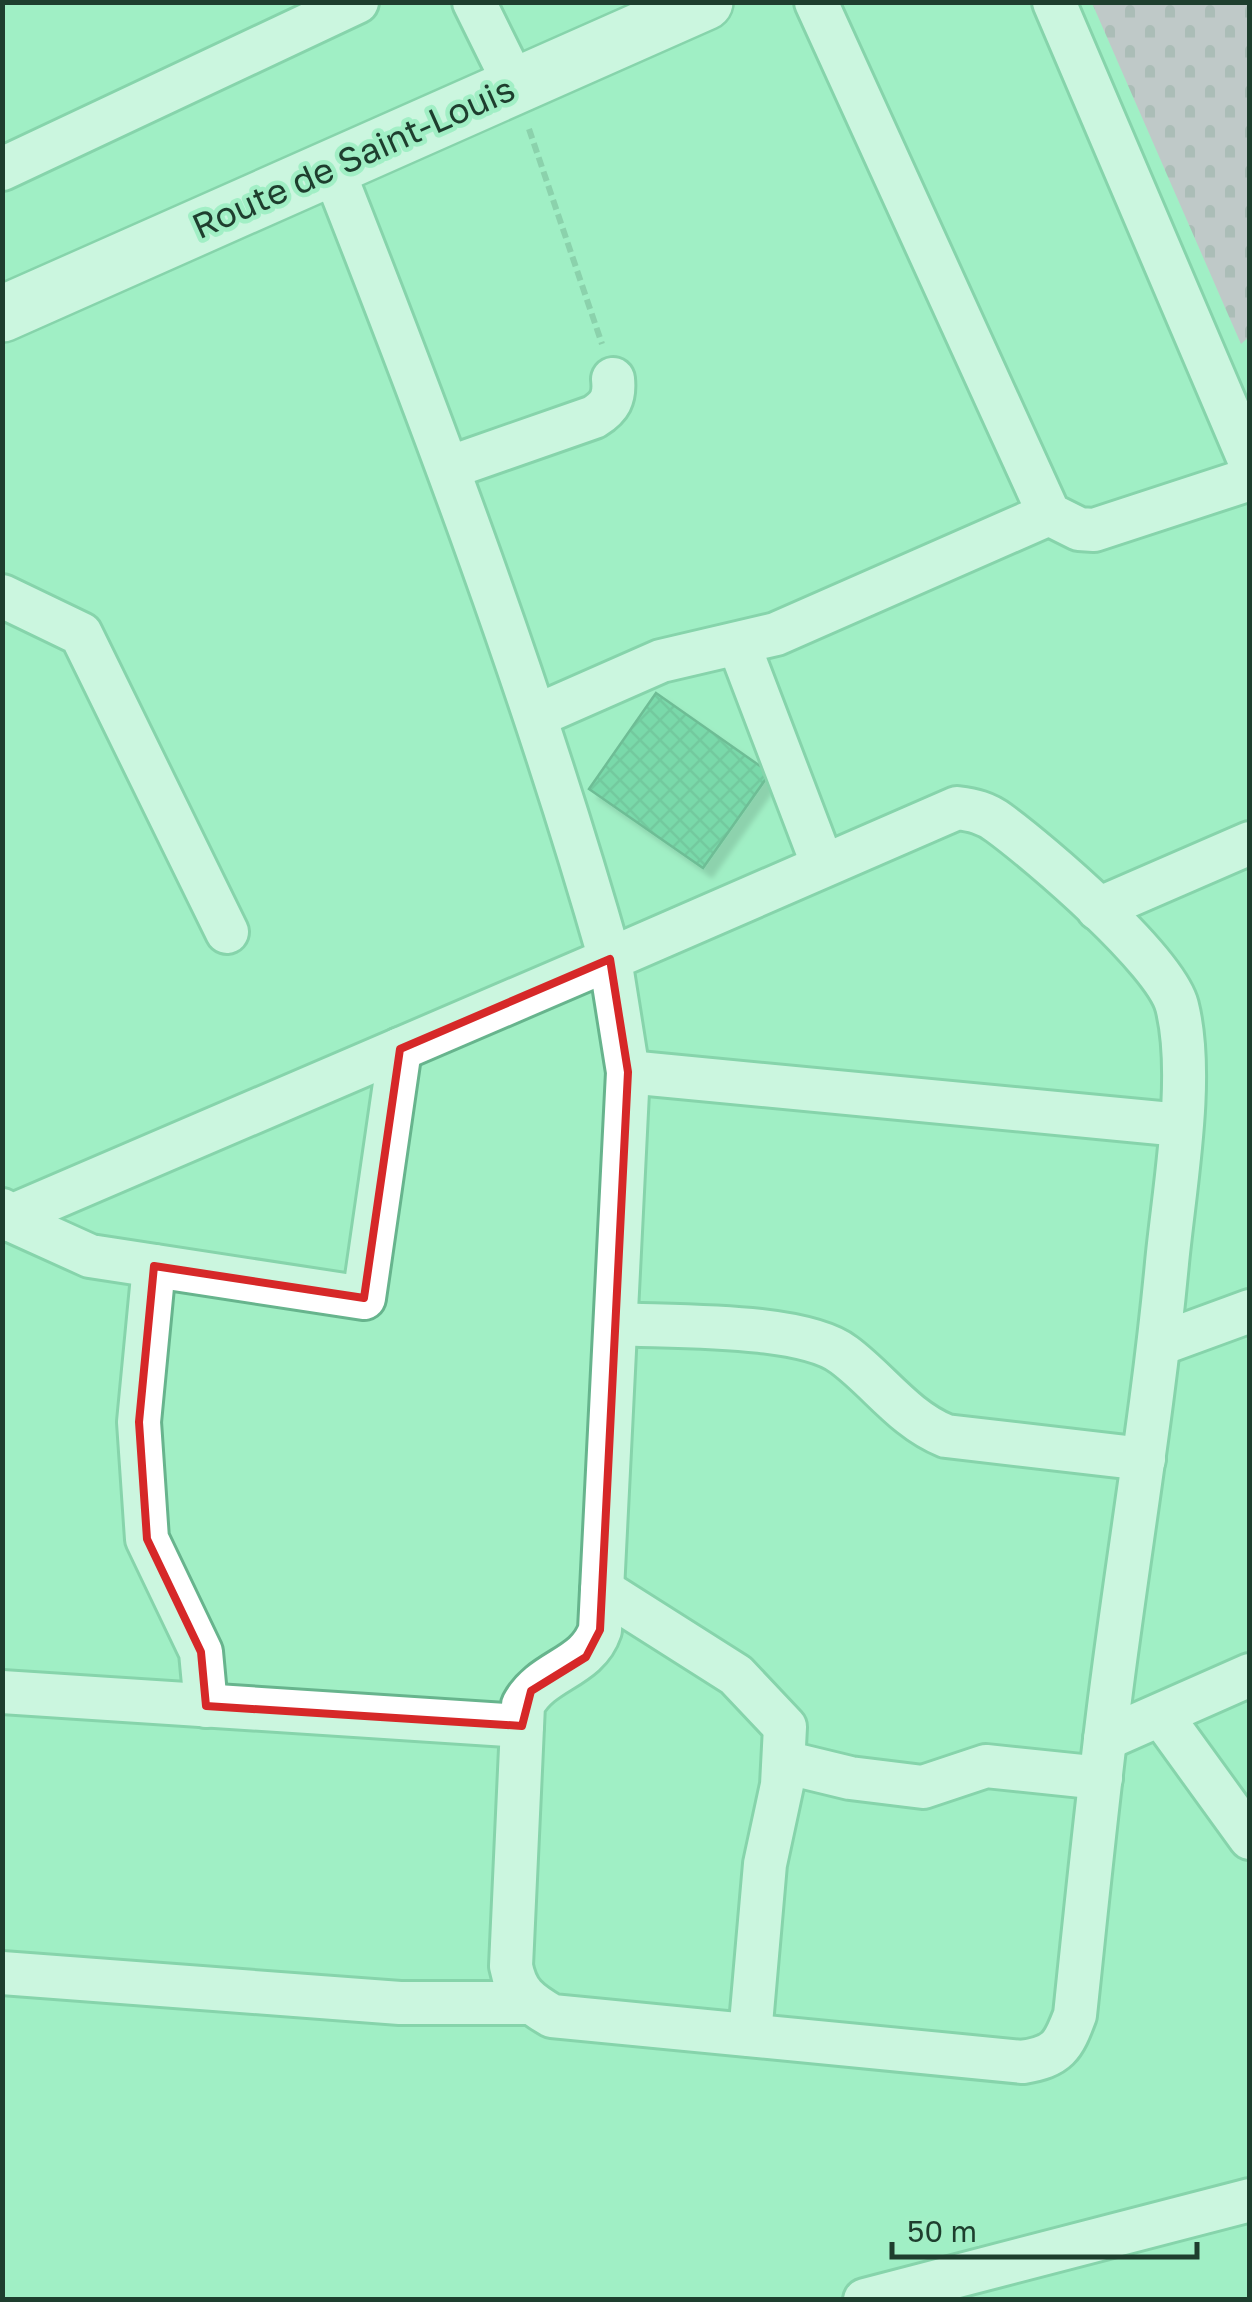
<svg xmlns="http://www.w3.org/2000/svg" width="1252" height="2302" font-family="'Golos Text',sans-serif">
  <style>
    .cemetery { fill: url(#cemetery-stones) }
    .building { fill: url(#building-cross-hatch); stroke: #32815c; stroke-width: 2.5; filter: url(#shadow) }
    .lines { fill: none; stroke-linecap: round; stroke-linejoin: round }
    .minor-casing { stroke: #67b48d; stroke-width: 48 }
    .highway-casing { stroke: #67b48d; stroke-width: 60 }
    .path { stroke: #71af8e; stroke-width: 6; stroke-dasharray: 10 5; stroke-linecap: butt }
    .minor { stroke: #fff; stroke-width: 42 }
    .highway { stroke: #fff; stroke-width: 55 }
    .marked { fill: none; stroke: #d62828; stroke-width: 8; stroke-linejoin: round }
    .labels { text-anchor: middle; dominant-baseline: central; stroke-width: 9; stroke-linejoin: round; paint-order: stroke }
    .street-label { font-size: 35px; fill: #1e3e2e; stroke: #a1efc5 }
  </style>
  <defs>
    <pattern id="cemetery-stones" width="16" height="16" patternUnits="userSpaceOnUse" patternTransform="scale(2.5)"><rect width="16" height="16" fill="#e49ccc"/><path d="M2 7V4a2 2 0 0 1 4 0v3zM10 15v-3a2 2 0 0 1 4 0v3z" fill="#b881a6"/></pattern>
    <pattern id="building-cross-hatch" width="8" height="8" patternUnits="userSpaceOnUse" patternTransform="scale(2.5)"><rect width="8" height="8" fill="#4abe89"/><path d="M0 0l8 8M0 8l8-8" fill="none" stroke="#3d9c70"/></pattern>
    <filter id="shadow"><feDropShadow dx="9" dy="9" stdDeviation="2.5" flood-color="#0004"/></filter>
  </defs>
  <rect width="100%" height="100%" fill="#a1efc5"/>
  <polygon class="cemetery" points="1092,3 1249,3 1250,336 1241,344"/>
  <polygon class="building" points="656,693 770,773 703,868 589,789"/>
  <g class="lines">
    <defs>
      <g id="minor">
        <polyline points="474,2 515,85"/>
        <polyline points="816,2 1049,514 1079,529 1094,530 1250,479"/>
        <polyline points="1054,2 1250,462"/>
        <polyline points="2,169 357,2"/>
        <path d="M451,467L594,417C610,407 615,398 613,379"/>
        <polyline points="2,596 81,634 227,932"/>
        <polyline points="739,645 822,863"/>
        <polyline points="536,716 661,661 776,634 1049,514"/>
        <path d="M957,808C973,810 986,813 999,823C1040,853 1165,960 1177,1006C1195,1077 1174,1189 1167,1263C1154,1402 1131,1538 1113,1676C1098,1789 1087,1902 1075,2015C1063,2047 1058,2056 1023,2062L552,2016C528,2002 516,1993 511,1966L523,1705C542,1669 587,1669 600,1630L628,1072L610,959Z"/>
        <polyline points="1098,909 1250,843"/>
        <polyline points="628,1072 1181,1125"/>
        <polyline points="2,1210 6,1218 90,1256 364,1298 400,1049"/>
        <path d="M2,1220L610,959C533,689 435,428 332,167"/>
        <polyline points="154,1266 139,1422 147,1539 201,1652 206,1706"/>
        <path d="M616,1324C671,1327 802,1323 844,1355C879,1381 904,1419 946,1436L1144,1459"/>
        <polyline points="1160,1344 1250,1311"/>
        <polyline points="602,1590 736,1675 785,1727 782,1785 765,1864 750,2035"/>
        <polyline points="2,1692 522,1726"/>
        <polyline points="1161,1715 1250,1838"/>
        <polyline points="1105,1739 1250,1675"/>
        <polyline points="784,1762 850,1778 923,1787 986,1766 1101,1778"/>
        <polyline points="2,1973 400,2003 530,2003"/>
        <polyline points="865,2300 1250,2200"/>
      </g>
      <polyline id="highway" points="2,314 705,2"/>
    </defs>
    <use href="#minor" class="minor-casing"/>
    <use href="#highway" class="highway-casing"/>
    <polyline class="path" points="529,129 602,344"/>
    <use href="#minor" class="minor"/>
    <use href="#highway" class="highway"/>
  </g>
  <path d="M0 0H1252V2302H0ZM610,959L628,1072L600,1630L586,1657L531,1691L522,1726L206,1706L201,1652L147,1539L139,1422L154,1266L364,1298L400,1049Z" fill="#a1efc5" fill-opacity=".55" fill-rule="evenodd"/>
  <path class="marked" d="M610,959L628,1072L600,1630L586,1657L531,1691L522,1726L206,1706L201,1652L147,1539L139,1422L154,1266L364,1298L400,1049Z"/>
  <g class="labels">
    <g class="street-label">
      <text transform="translate(353 157) rotate(-24)">Route de Saint-Louis</text>
    </g>
  </g>
  <rect width="1252" height="2302" fill="none" stroke="#1e3e2e" stroke-width="10"/>
  <path d="M892 2242v15h305v-15" fill="none" stroke="#1e3e2e" stroke-width="5"/>
  <text x="907" y="2242" font-size="30" fill="#1e3e2e" stroke="#a1efc5" stroke-width="8" paint-order="stroke">50 m</text>
</svg>
